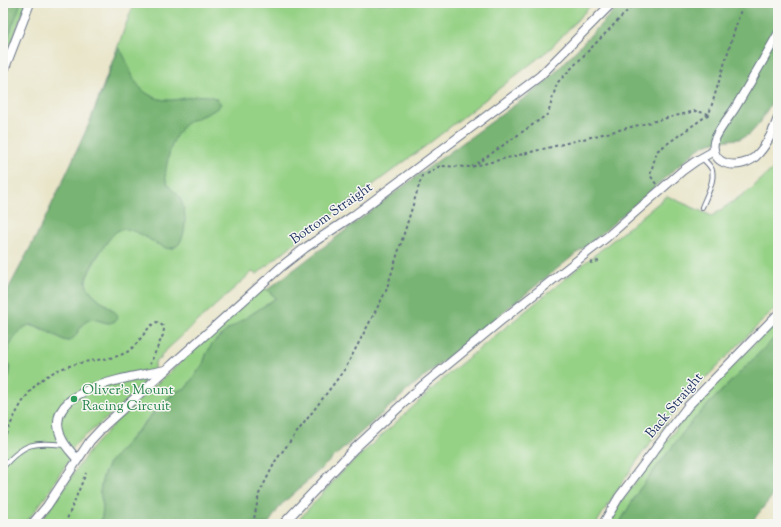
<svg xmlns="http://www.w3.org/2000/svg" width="781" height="527" font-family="'Sorts Mill Goudy',serif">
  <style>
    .green { fill: #96d286; stroke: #588072 }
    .forest { fill: #78b473; stroke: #4a7268 }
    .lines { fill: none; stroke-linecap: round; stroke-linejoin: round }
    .service-casing { stroke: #636f83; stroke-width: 6 }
    .minor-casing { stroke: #636f83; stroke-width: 10 }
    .path { stroke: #636f83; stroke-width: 2; stroke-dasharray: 3 3; stroke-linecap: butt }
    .service { stroke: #fff; stroke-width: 4 }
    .minor { stroke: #fff; stroke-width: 8 }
    .leisure-dot { fill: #2e9e5b; stroke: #f6f6f2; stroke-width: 1.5 }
    .labels { text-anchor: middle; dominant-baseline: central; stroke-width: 3; stroke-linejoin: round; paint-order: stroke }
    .street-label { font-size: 14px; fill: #1b2f5e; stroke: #f6f6f2 }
    .leisure-label { font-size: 14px; fill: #27864d; stroke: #f6f6f2; text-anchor: start }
  </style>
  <rect width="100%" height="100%" fill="#f6f6f2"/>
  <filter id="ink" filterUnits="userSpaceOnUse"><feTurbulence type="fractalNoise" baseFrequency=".025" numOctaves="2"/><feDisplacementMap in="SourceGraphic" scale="8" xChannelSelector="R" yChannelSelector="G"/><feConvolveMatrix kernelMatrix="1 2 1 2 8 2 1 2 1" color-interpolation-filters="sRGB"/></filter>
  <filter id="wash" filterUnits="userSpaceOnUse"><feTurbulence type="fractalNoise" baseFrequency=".012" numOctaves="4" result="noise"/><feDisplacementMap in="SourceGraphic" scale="16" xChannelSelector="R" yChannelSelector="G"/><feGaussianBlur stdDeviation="0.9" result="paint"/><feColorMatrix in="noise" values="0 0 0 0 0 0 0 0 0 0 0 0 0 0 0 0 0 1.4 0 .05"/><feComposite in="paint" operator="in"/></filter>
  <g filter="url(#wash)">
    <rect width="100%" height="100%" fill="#e9e5c9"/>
    <g class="green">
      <polygon points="3,3 26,3 3,64"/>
      <path d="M134,3H593L551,48L427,145L298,240L257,274L252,272L161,355V359L156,360L151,378L107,418L73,446L69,460L59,475L49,492L25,524H3V392C6,385 10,375 9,367C9,364 7,361 7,358C6,346 18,329 29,325L42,329L64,340L69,341L72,339L83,325L88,320L94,319L107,323L115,321L113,310C106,304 86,292 86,282C85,274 107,241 113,234C116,231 120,229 124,229C142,229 155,245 172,249L179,244L182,237L89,124Z"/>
      <path d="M778,164V305C748,336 716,366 687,398C653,435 622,481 596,524H295L342,472L452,371L667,196L712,216L751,189Z"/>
      <polygon points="264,287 276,298 226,331 212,344 206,355 203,364 186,388 175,392 160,405 109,463 103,476 100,492 103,506 102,518 99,524 38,524 58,498 75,471 91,449 118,419"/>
      <polygon points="778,319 778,334 692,421 639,490 619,524 607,524 622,500 692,408"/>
    </g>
    <g class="forest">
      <polygon points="10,3 21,3 3,52 3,26"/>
      <polygon points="621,3 778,3 778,91 759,124 750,134 739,139 718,141 707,144 698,149 602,233 503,312 409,389 281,505 268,524 99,524 102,518 103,506 100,492 103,476 109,463 160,406 175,392 186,388 203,364 206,355 212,344 226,331 276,298 267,290 417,176 545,83"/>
      <path d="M119,48C130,62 130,81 145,92C152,97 160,100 168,100C184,101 210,87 221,104C216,113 195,117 187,123C174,133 170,149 167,164C166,170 164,177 167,182C169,188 175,191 179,196C187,209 188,235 177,246L169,249C153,245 143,231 124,229C121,229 118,230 116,232C108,238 83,276 86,284C90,295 109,306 117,314L118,316L115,321L110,323C103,323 95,318 89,320C80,323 76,341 68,341C63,341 58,336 54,334C47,331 39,326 31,325C22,324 8,346 7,354C6,360 10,366 10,372C9,379 6,386 3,392V299L41,227L67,172L89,124Z"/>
      <polygon points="778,334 778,489 750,524 619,524 639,490 692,421"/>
    </g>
  </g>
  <g filter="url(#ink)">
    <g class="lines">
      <defs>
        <g id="service">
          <path d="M702,158C705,161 710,165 712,170C715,181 706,197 702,207"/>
          <path d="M3,467C25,442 33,442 66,445"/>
        </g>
        <g id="minor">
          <path d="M778,34C764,59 750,83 735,108C730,116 716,133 714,142C710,167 740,170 755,157C767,146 773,132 778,118"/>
          <polyline points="3,73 30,3"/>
          <path d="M77,459C71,452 64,445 61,437C40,387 135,377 165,370"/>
          <polyline points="32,524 47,506 90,441 105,425 166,370 282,266 305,248 353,216 540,76 612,3"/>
          <polyline points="283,524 354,449 423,385 503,319 607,237 682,171 696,161 714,151"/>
          <polyline points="603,524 619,497 688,406 778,314"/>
        </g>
      </defs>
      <use href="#service" class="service-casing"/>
      <use href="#minor" class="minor-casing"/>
      <g class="path">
        <polyline points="3,19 8,3"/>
        <polyline points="472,167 548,114 557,83 635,3"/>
        <polyline points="427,174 440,166 471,167 695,111 709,114 743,3"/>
        <polyline points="656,184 650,175 657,151 709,114"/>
        <polyline points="590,263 599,261"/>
        <path d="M3,440C24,396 34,372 85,362C99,359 115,359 127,352C138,346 148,324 157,322L163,326L164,329L163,335L150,364"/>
        <polyline points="65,524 86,473"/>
        <polyline points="253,524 259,494 276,460 345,369 386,291 422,176 422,175"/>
      </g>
      <use href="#service" class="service"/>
      <use href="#minor" class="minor"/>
    </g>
  </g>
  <circle class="leisure-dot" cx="74" cy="399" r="4"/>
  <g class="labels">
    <g class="street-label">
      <text transform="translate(332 214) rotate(-35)">Bottom Straight</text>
      <text transform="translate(675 406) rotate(-50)">Back Straight</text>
    </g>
    <g class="leisure-label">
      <text x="82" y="391">Oliver's Mount<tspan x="82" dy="16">Racing Circuit</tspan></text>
    </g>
  </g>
  <rect width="781" height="527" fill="none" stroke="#f6f6f2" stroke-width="16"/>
</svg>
